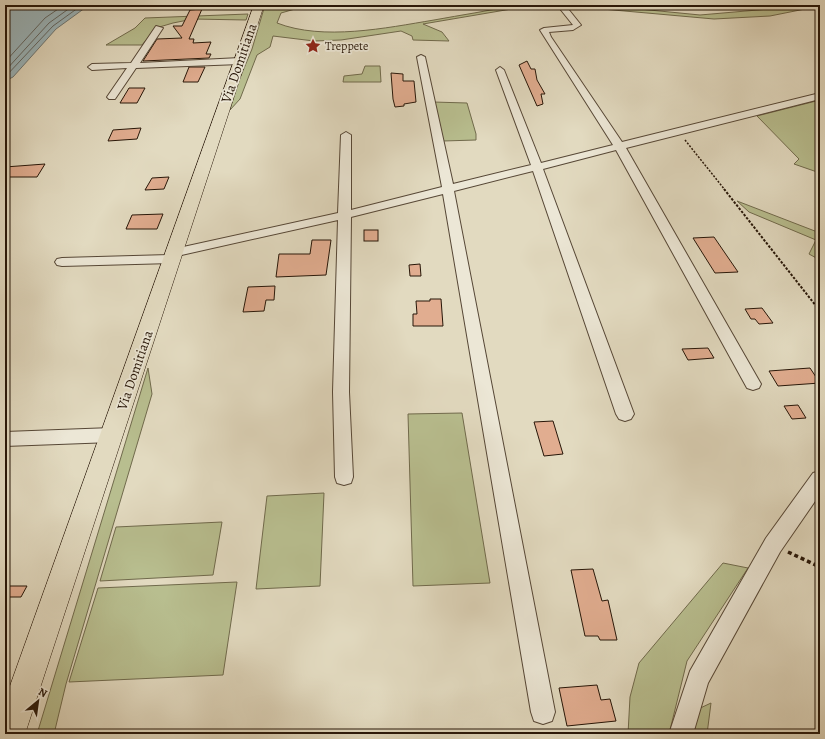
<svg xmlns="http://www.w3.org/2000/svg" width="825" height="739" font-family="Alegreya,serif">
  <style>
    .green { fill: #b8be8f; stroke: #706a4c }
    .water { fill: #9bb7be; stroke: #6d7775 }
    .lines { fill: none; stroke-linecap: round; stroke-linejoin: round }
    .shore { stroke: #616663; stroke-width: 1 }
    .building { fill: #e1ad90; stroke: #271608 }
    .minor-casing { stroke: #564736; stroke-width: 2 }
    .major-casing { stroke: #271608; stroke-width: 1 }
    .path-far2 { stroke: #271608; stroke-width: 1.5; stroke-dasharray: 2 1.5; stroke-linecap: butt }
    .path-far1 { stroke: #271608; stroke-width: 2; stroke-dasharray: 2.5 1.5; stroke-linecap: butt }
    .path { stroke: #271608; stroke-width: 3.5; stroke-dasharray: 4 3; stroke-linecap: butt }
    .minor { fill: #ece7d6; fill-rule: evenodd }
    .major { fill: #e2dac0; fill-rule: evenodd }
    .labels { text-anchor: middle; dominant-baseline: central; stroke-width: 3.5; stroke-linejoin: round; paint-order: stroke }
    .far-poi-label { font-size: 12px; fill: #271608; stroke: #ece7d6; text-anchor: start }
    .street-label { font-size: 14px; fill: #271608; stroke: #ece7d6 }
  </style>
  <rect width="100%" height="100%" fill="#e2dac0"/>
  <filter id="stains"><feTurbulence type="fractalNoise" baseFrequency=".005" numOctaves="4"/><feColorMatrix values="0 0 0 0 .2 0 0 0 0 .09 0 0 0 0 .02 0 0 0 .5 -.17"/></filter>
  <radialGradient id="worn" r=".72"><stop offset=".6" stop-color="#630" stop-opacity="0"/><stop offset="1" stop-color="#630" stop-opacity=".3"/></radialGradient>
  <g class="green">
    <path d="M265,5H269V8L300,6L302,7L281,13L277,23C323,41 386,28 434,20C461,15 489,11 515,5H535L423,24L442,32L449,41L413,40L412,36L401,31L341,40L314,41L273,36L270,47L257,55L240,99L230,110L235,90L252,49Z"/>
    <polygon points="581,5 619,7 700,15 815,5 820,6 770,16 714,19 591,8"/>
    <polygon points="248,14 246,20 193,19 173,23 156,28 142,45 106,45 135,28 145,18"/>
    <polygon points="365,66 380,66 381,82 343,82 344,76 362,74"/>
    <polygon points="820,100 820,173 794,164 799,159 757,116"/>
    <polygon points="433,102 467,103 476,134 476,140 443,141"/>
    <polygon points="737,201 820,233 820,260 809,254 816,240 749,212"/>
    <polygon points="148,368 152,394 66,684 54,734 37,734"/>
    <polygon points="462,413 490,583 413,586 408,414"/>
    <polygon points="324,493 320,586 256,589 267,496"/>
    <polygon points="222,522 213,575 100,581 116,527"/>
    <polygon points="723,563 748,568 687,661 669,734 628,734 630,697 639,663"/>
    <polygon points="237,582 223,675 69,682 98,588"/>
    <polygon points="711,703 707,734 690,734 694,711"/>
  </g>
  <polygon class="water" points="5,5 89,5 56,29 13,77 5,81"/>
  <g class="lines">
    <g class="shore">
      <polyline points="5,62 45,18 64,5"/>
      <polyline points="5,71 49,23 74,5"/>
      <polyline points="5,77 53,26 82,5"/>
    </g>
  </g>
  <g class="building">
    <polygon points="202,9 189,39 194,39 193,43 211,42 206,54 211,54 209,58 143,61 157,39 182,38 173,26 182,26 190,10"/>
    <polygon points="527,61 531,69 535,69 537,80 545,94 541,94 543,104 537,106 519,65"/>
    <polygon points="189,67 205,67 198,82 183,82"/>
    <polygon points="391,73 403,74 403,81 414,81 416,102 404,104 404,106 395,107 393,99"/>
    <polygon points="129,88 145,88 137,103 120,103"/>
    <polygon points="141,128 137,139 108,141 113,130"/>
    <polygon points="45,164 37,177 5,177 5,167"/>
    <polygon points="169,177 164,189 145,190 152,178"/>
    <polygon points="163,214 157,229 126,229 132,215"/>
    <rect x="364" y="230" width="14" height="11"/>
    <polygon points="714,237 738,272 715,273 693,238"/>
    <polygon points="312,240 331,240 326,275 276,277 279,254 310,254"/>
    <polygon points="420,264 421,276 410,276 409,265"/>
    <polygon points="275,286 274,300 266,300 264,311 243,312 248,287"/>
    <polygon points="430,299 441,299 443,326 413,326 413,314 417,314 416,301 430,301"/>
    <polygon points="762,308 773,323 759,324 755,319 751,319 745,309"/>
    <polygon points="708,348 714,358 688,360 682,349"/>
    <polygon points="810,368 820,383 778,386 769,371"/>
    <polygon points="798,405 806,418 792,419 784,406"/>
    <polygon points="553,421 563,454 544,456 534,422"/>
    <polygon points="593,569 602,601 608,600 617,640 600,640 598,636 585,636 571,570"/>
    <polygon points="5,586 27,586 21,597 5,597"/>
    <polygon points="597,685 601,700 610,699 616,721 567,726 559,688"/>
  </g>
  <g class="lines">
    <defs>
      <g id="minor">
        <polygon points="557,5 565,5 581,25 573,30 549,32 551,37 622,142 820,93 820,99 626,148 761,384 759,388 753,390 747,388 616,150 543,169 634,414 631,419 625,421 619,419 616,414 533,171 454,191 555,712 552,721 543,724 534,721 531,712 443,194 351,217 349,392 353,477 351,483 344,485 337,483 335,477 333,392 338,220 177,256 179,259 177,262 172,263 62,266 57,265 55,262 57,259 62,258 169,255 167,253 169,250 174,249 338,213 341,135 346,132 351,135 351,210 442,187 417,57 421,55 425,57 453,184 531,165 496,70 500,67 504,70 541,163 613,145 540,30 544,28 573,25"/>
        <polygon points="156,26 163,28 140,63 240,58 244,61 240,64 136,68 115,99 109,99 107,97 127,68 92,70 88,67 92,64 131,63"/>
        <polygon points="112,428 118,430 121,435 118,440 112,442 5,446 5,432"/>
        <polygon points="820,471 820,494 780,552 708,683 693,734 669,734 690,671 766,538 813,473"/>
      </g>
      <polygon id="major" points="254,5 264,5 25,734 5,734 5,700"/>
    </defs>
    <use href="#minor" class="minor-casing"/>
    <use href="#major" class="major-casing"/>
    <polyline class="path-far2" points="685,140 725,190"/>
    <polyline class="path-far1" points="724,189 820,311"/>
    <polyline class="path" points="788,552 820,567"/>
    <use href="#minor" class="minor"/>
    <use href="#major" class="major"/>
  </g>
  <defs>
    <symbol id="sight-bare" viewBox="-9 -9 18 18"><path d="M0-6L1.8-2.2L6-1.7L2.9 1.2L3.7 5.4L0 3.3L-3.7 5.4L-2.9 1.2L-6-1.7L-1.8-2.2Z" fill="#8f2418" stroke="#ece7d6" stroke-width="2.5" paint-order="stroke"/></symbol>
  </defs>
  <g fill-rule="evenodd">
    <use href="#sight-bare" x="302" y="35" width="22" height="22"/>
  </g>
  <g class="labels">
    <g class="far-poi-label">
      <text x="325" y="46">Treppete</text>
    </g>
    <g class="street-label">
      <text transform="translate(239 63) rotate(-71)">Via Domitiana</text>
      <text transform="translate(135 370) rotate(-71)">Via Domitiana</text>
    </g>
  </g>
  <rect width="825" height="739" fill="none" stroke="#e2dac0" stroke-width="20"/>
  <rect x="6" y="6" width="813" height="727" fill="none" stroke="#271608" stroke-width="2"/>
  <rect x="10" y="10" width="805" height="719" fill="none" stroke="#271608"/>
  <g transform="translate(38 701) rotate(29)" stroke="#ece7d6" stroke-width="3" paint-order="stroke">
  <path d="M0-3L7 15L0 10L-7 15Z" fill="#271608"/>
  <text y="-6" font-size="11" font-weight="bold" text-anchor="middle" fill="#271608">N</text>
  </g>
  <rect width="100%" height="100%" filter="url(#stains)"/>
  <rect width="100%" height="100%" fill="url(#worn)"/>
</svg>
